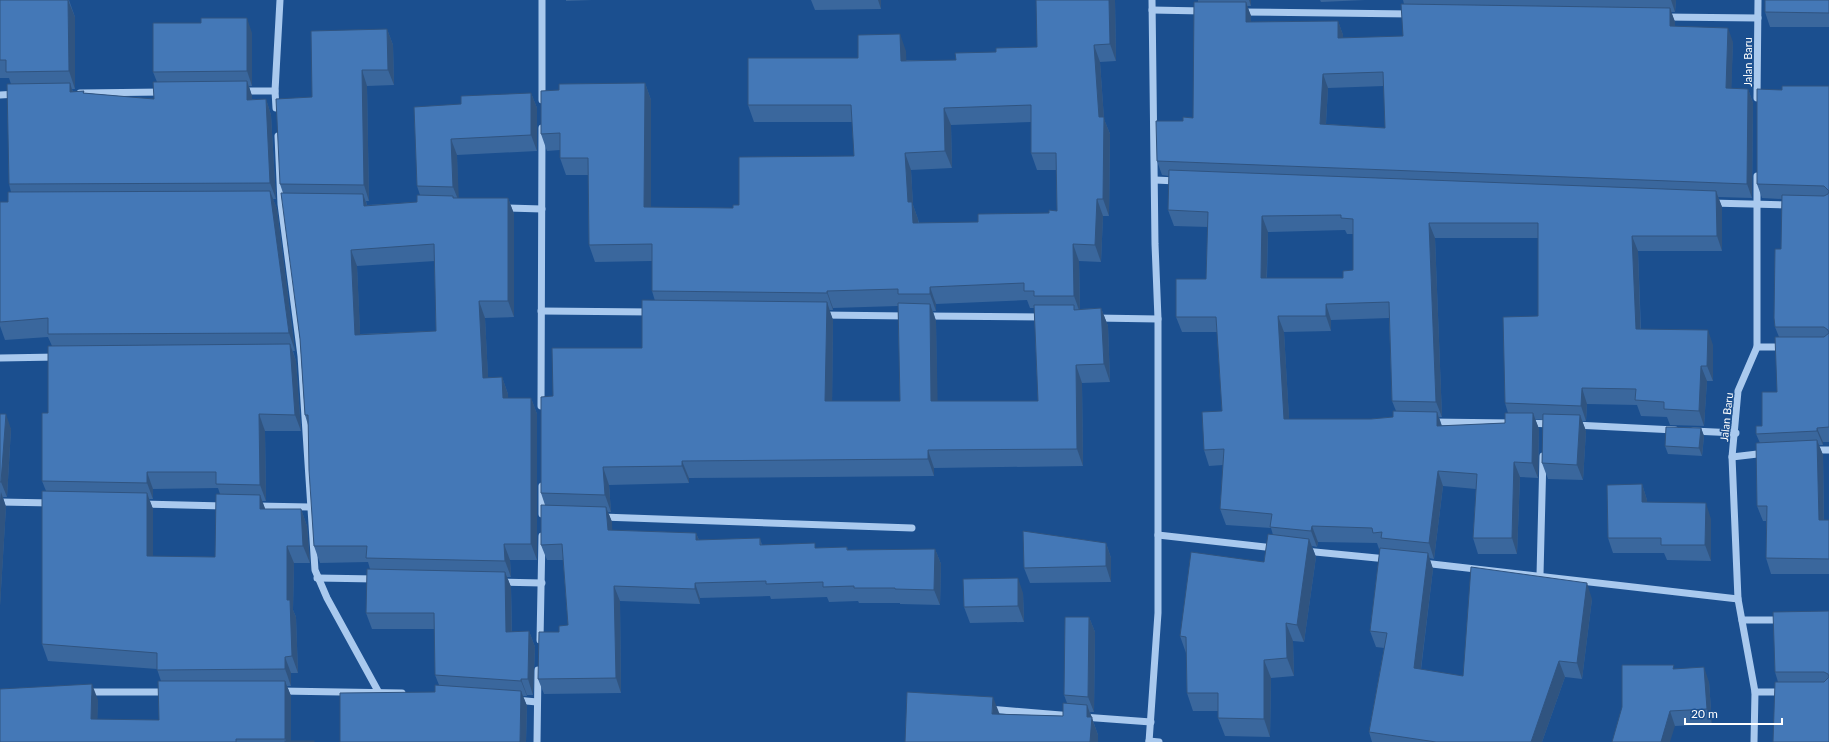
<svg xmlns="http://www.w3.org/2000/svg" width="1829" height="742" font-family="Lato,sans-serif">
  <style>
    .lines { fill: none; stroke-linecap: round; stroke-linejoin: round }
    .minor { stroke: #a9c9ee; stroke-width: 7 }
    .wall { fill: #3a679d; fill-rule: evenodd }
    .shaded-wall { fill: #305480 }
    .building { fill: #4478b7; stroke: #305480; fill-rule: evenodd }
    .labels { text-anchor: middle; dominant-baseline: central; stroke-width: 3; stroke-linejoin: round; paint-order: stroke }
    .street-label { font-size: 11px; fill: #fff; stroke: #1b4f8f }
  </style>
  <rect width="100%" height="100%" fill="#1b4f8f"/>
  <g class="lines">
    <g class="minor">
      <polyline points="542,0 542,100"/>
      <polyline points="1152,10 1203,11"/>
      <polyline points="1240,12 1411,14"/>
      <polyline points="1664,17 1758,18"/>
      <polyline points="242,91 275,91"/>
      <polyline points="80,93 163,92"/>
      <polyline points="0,95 17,94"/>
      <polyline points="1757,98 1758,0"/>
      <polyline points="276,108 275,91 280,0"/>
      <polyline points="278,136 281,204 301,356 315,570 327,598 378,691"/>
      <polyline points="1155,180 1177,181"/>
      <polyline points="1711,203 1791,205"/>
      <polyline points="504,208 542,209"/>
      <polyline points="541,311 652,312"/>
      <polyline points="822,315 908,316"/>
      <polyline points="926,316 1044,317"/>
      <polyline points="1096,318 1158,319"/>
      <polyline points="1757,347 1785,347"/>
      <polyline points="0,358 58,357"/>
      <polyline points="541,406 542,128"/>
      <polyline points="1431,422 1513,423"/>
      <polyline points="1527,423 1551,424"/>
      <polyline points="1575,425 1675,430"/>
      <polyline points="1693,431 1736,433"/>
      <polyline points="1812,450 1829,450"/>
      <polyline points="1732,457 1766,453"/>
      <polyline points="542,486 542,514"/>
      <polyline points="0,502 52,503"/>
      <polyline points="142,504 224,506"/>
      <polyline points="256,506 310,507"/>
      <polyline points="602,517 912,528"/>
      <polyline points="1158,535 1275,548"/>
      <polyline points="1305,551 1387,559"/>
      <polyline points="1423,563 1738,599"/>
      <polyline points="1540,575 1543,456"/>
      <polyline points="317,578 376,579"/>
      <polyline points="500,582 542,583"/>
      <polyline points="1742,620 1783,620"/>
      <polyline points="540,640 542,536"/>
      <polyline points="280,691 402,693"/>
      <polyline points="86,692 168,692"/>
      <polyline points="1755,692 1783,692"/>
      <polyline points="516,700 537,702"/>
      <polyline points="989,709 1073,716"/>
      <polyline points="1083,717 1151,722"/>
      <polyline points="1149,741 1159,742"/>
      <polyline points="537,742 538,670"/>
      <polyline points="1149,742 1158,613 1158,319 1155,244 1152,0"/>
      <polyline points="1754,742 1755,692 1738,599 1732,457 1738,391 1757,347 1757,176"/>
    </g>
  </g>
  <g class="wall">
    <path d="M0,0H69L75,17V89H72L73,92L84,91V93L154,99L157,82L153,72L252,33V86H249L252,96V99H266L271,115L276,199H273L277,209L295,351H293L296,361L301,431H265L266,501H262L265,509H301L307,526L310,563H294L293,610L296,617L298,673H291V686H287L291,696V741L314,742H0L98,700L97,720H159L161,681L157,669L48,661L42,644L46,491L42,481L48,413L52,346L48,337L5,340L0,326V202H8L11,192L9,184L11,84L9,78H0ZM218,488L220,494L215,557L153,556V509L149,499H153V489Z"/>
    <polygon points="566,0 592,0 566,1"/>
    <polygon points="811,0 881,0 881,9 815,10"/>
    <path d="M1115,0L1116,61L1100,62L1104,119L1110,134L1109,216H1103L1101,262L1079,261L1080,309L1101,308L1108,326L1110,382L1082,383L1083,466L934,468V476L689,478V483L609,485L611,512H608L612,522V530L696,533L699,540L760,538L762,545L817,548L847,547L848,550L935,549L941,564L940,605L900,604V603H859L858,601L829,602L827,597L771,599L770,596L700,598V604L620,601L621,693L544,694L538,679L559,632L568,625L563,560H547L541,545L545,505L541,493L553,396L642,348L655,301L652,291V261L595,262L589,245L588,175H566L560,158V150L547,151L541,134L559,90L645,83L651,100V207L733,208L854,156L852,122H754L748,105L858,58L906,51V60H956L1037,47ZM1031,122V153L1037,170H1056L1057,211L1049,213L978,222L919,223L918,219L913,205L911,170L952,168L951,125ZM1027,300L1030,308H1034L1038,401H937L936,321L933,311H936V304ZM898,306L900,401H832L833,320L829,310H833V308Z"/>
    <path d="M1198,0H1251V6H1247L1251,16V22L1338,21L1343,35V38L1403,36L1404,4L1403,0H1676L1675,12H1671L1675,22V26L1733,42L1731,89H1748L1753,103L1752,198L1718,197L1722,207V251H1638L1641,329L1713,345V381H1707L1704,426L1670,425L1667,417L1641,416L1637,405L1587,404L1586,421H1582L1586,431L1583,480L1548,479L1542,463L1543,420L1535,419L1539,429L1538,478L1520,477L1517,554H1478L1473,538L1476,489L1443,486L1434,559L1429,558L1433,569L1421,670L1463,676L1592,599L1582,679L1565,677L1542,742H1372L1369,732L1384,648L1376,647L1370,631L1380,549H1379L1377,543L1318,542L1317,547L1312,546L1316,557L1304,642L1293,641L1294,676L1271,678L1270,737L1225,736L1218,718V711H1193L1187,693L1186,653L1180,636L1264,562L1273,535L1271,528L1226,525L1220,509L1223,465L1209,466L1204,450L1222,411L1217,332H1182L1176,317L1206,279L1208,227L1174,226L1168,210L1169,176L1162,175L1157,161L1183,121L1193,118L1198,2ZM1384,86L1385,128L1326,124L1328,88ZM1345,230L1347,234H1353V270L1343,278H1267L1268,232ZM1435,238H1538V316L1505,403L1508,413L1505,423L1442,426L1439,417H1442ZM1389,318L1392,401L1396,411L1393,417L1371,419H1289L1284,332L1331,331V320Z"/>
    <polygon points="1320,0 1365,0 1321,2"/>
    <polygon points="1829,0 1829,27 1770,27 1765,12"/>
    <path d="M387,29L393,45L394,85L367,86L369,201H366L367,205L417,202L420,195L417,186L461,104L531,93L537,108V151L457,155L458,198H508L514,214V317L485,318L488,378L502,377L508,394V398H531L537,414V560H510L511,577H507L511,587L512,632L529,631L535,647L533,695H527V696H523L527,706L526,742H340L435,692L439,685L435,675V629H372L366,613L370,569L368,562L320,563L314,546L308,425L305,415L300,339L283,193L280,184L312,97ZM435,261L436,331L360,334L357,266Z"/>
    <polygon points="1829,86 1829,442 1823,442 1823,445 1819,445 1823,455 1824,520 1829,520 1829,574 1771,574 1766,558 1766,521 1763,521 1757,506 1760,443 1756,434 1762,426 1777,392 1779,337 1775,327 1781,249 1782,199 1762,198 1757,184 1782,90"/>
    <polygon points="0,414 11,429 7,497 3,497 6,507 0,606"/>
    <polygon points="1701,428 1704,436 1702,456 1668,454 1665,446"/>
    <polygon points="1642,484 1647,500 1647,502 1711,519 1711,561 1667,560 1664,553 1613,553 1608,538"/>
    <polygon points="1106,543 1111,558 1111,582 1030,583 1024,568"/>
    <polygon points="1023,593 1024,622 970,623 964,607"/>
    <polygon points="1829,611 1829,742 1778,682 1775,672"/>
    <polygon points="1089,617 1095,632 1094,712 1090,712 1098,735 1098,742 905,742 999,714 1063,716 1067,703 1064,695"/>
    <polygon points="1675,669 1709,682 1712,724 1675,726 1612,742"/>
  </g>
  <g class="shaded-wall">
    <polygon points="68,0 75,17 75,89 69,71"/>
    <polygon points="878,0 881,0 881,9"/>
    <polygon points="1109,0 1115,0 1116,61 1110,44"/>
    <polygon points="1249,0 1251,0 1251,6"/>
    <polygon points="1671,0 1676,0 1675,12"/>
    <polygon points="1246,2 1251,16 1251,36 1246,22"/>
    <polygon points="1670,8 1675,22 1675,40 1670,26"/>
    <polygon points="247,18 252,33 252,86 247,71"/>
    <polygon points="1338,21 1343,35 1344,52 1338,38"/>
    <polygon points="1728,28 1733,42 1731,103 1726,88"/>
    <polygon points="387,29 393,45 394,85 388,70"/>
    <polygon points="900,34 906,51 907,77 901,61"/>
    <polygon points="1094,45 1100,62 1104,119 1110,134 1109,216 1103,199 1099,117"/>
    <polygon points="362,70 367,86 369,201 364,185"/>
    <polygon points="1323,74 1328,88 1325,138 1320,124"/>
    <polygon points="247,81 252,96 253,115 247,100"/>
    <polygon points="70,83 75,99 70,92"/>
    <polygon points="645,83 651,100 651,224 644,207"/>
    <polygon points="1748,89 1753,103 1752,198 1747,184"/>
    <polygon points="531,93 537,108 537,151 531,135"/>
    <polygon points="266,99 271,115 276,199 270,183"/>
    <polygon points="944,108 951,125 952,168 945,151"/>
    <polygon points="451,139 457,155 459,202 453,187"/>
    <polygon points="905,153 911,170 913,205 918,219 919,240 913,223 908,202"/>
    <polygon points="270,191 277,209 295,351 289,333"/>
    <polygon points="1716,191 1722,207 1722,251 1717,236"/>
    <polygon points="363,194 369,211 364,206"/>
    <polygon points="508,198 514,214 514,317 508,301"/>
    <polygon points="1097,199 1103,216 1101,262 1095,245"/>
    <polygon points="1262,216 1268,232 1266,294 1261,278"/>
    <polygon points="1429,223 1435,238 1442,417 1436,402"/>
    <polygon points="1632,236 1638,251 1641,344 1636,329"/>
    <polygon points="1073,244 1079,261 1080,313 1074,296"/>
    <polygon points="351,250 357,266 361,351 355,335"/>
    <polygon points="930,287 936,304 936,311 930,294"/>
    <polygon points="827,291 833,308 833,310 827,293"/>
    <polygon points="479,301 485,318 489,394 483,378"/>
    <polygon points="827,302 833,320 832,419 825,401"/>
    <polygon points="930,304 936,321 938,419 931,401"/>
    <polygon points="1326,304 1331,320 1331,331 1326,316"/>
    <polygon points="1101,308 1108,326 1110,382 1104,364"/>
    <polygon points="1278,316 1284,332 1290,434 1284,419"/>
    <polygon points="1708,330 1713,345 1713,381 1707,366"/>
    <polygon points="290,344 296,361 301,431 295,415"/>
    <polygon points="1076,365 1082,383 1083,466 1077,449"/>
    <polygon points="1701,366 1707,381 1704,426 1699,411"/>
    <polygon points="502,377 508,394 509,415 503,398"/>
    <polygon points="1582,388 1587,404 1586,421 1581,406"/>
    <polygon points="531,398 537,414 537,560 531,544"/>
    <polygon points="1437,412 1442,427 1437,426"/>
    <polygon points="1533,413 1539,429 1538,478 1532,463"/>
    <polygon points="6,414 11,429 7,497 1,482"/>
    <polygon points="259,414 265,431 266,501 260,485"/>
    <polygon points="1580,415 1586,431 1583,480 1577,465"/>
    <polygon points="1701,428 1704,436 1702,456 1699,448"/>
    <polygon points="1817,428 1823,442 1823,445 1817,431"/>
    <polygon points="1817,440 1823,455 1824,536 1819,520"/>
    <polygon points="928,450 934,468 934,476 928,459"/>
    <polygon points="682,461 689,478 689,483 682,466"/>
    <polygon points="1514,462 1520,477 1517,554 1512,538"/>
    <polygon points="603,467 609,485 611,512 605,495"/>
    <polygon points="1438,471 1443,486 1434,559 1429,543"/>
    <polygon points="147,472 153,489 153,499 147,483"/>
    <polygon points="1642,484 1647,500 1647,518 1642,502"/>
    <polygon points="1,492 6,507 0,606 0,501"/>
    <polygon points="147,493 153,509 153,573 147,556"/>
    <polygon points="260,495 266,511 260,509"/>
    <polygon points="1706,503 1711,519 1711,561 1705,545"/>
    <polygon points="606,507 612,522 613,545 608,530"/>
    <polygon points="301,509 307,526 310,563 303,546"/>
    <polygon points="1312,526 1318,542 1317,547 1311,531"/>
    <polygon points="696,533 702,548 696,540"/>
    <polygon points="1309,539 1316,557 1304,642 1297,625"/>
    <polygon points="1106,543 1111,558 1111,582 1106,566"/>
    <polygon points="504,544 510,560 511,577 505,561"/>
    <polygon points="287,546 294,563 293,610 296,617 298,673 292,656 287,600"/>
    <polygon points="935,549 941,564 940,605 934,590"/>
    <polygon points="1428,553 1433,569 1419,684 1414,668"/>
    <polygon points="505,572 511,587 512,647 506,632"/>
    <polygon points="1018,578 1023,593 1024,622 1018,606"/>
    <polygon points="695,583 700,598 700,604 695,589"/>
    <polygon points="1587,583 1592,599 1582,679 1577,663"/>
    <polygon points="614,586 620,601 621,693 616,678"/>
    <polygon points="1089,617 1095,632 1094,712 1088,697"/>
    <polygon points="1286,623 1293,641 1294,676 1287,658"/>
    <polygon points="529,631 535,647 533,695 528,679"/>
    <polygon points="285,657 291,673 291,686 285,669"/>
    <polygon points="1264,660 1271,678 1270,737 1264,719"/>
    <polygon points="1559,661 1565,677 1542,742 1531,742"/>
    <polygon points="1704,667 1709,682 1712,724 1707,709"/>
    <polygon points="521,679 527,695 527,696 521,681"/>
    <polygon points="285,681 291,696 291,742 287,742 285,739"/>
    <polygon points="92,684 98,700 97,735 91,719"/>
    <polygon points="521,691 527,706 526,742 520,742"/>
    <polygon points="993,697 1000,715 992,714"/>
    <polygon points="1087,705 1098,735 1098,742 1090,742 1087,717"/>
    <polygon points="1670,711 1675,726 1670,742 1661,742"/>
  </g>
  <g class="building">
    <polygon points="0,0 68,0 69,71 6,72 6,60 0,60"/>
    <path d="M1036,0H1109L1110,44L1094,45L1099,117H1104L1103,199H1097L1095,245L1073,244L1074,296H1034V291H1024V283L930,287V294H898V289L827,291V293L652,291V244L589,245L588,158H560V133L541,134V91L559,90V84L645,83L644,207L733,208V205H739V157L854,156L851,105H748V58H858V35L900,34L901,61L956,60L955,53L996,52V48L1037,47ZM1031,105V153H1056L1057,211L1049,210V213L978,214V222L913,223L912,202H908L905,153L945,151L944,108Z"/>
    <polygon points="1765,0 1829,0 1829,13 1765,12"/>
    <path d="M1194,2H1246V22L1338,21V38L1403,36L1401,4L1670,8V26L1728,28L1726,88L1748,89L1747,184L1157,161L1156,121H1183V117L1193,118ZM1383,72L1385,128L1320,124L1323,74Z"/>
    <polygon points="201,18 247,18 247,71 153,72 153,23 201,23"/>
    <polygon points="387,29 388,70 362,70 364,185 280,184 276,99 312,97 311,31"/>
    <polygon points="247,81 247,100 266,99 270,183 9,184 7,84 70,83 70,92 84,91 83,93 154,99 153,82"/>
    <polygon points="1782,86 1829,86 1829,427 1817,428 1817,431 1756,434 1756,426 1762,426 1762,392 1777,392 1775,337 1824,337 1829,333 1828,330 1824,327 1775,327 1774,318 1775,249 1781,249 1782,195 1824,196 1828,194 1829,191 1824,186 1757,184 1757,89 1782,90"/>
    <polygon points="531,93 531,135 451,139 453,187 417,186 414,107 461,104 461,96"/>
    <path d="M1169,170L1716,191L1717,236H1632L1636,329L1708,330L1707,366H1701L1699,411L1664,409V402L1635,400L1636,389L1582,388L1581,406L1505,403L1503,317L1538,316V223H1429L1436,402L1392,401L1389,302L1326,304V316H1278L1284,419H1371L1393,417V411L1437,412V426L1505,423V413H1533L1532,463L1514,462L1512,538H1473L1477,474L1438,471L1429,543L1381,538L1382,532L1373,533L1372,528L1312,526L1311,531L1270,527L1272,514L1220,509L1224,449L1204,450L1202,412L1222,411L1216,317H1176V279H1206L1208,212L1168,210ZM1341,215V218L1353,219V270L1343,271V278H1261L1262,216Z"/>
    <polygon points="270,191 289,333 48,334 48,318 0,322 0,202 8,202 8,192"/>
    <path d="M281,193L363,194L364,206L417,202V195L453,196V198H508V301H479L483,378L502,377L503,398H531V544H504L505,561L366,558L367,546H314L309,470L308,415H305L300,339ZM434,244L436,331L355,335L351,250Z"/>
    <polygon points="642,300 827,302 825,401 900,401 898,303 930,304 931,401 1038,401 1034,305 1074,305 1074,310 1101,308 1104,364 1076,365 1077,449 928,450 928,459 682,461 682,466 603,467 605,495 541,493 541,397 553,396 552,348 642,348"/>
    <polygon points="290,344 295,415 259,414 260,485 216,484 216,472 147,472 147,483 42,481 42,413 48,413 48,346"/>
    <polygon points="0,414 6,414 1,482 0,482"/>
    <polygon points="1543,414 1580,415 1577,465 1542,463"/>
    <polygon points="1666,427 1701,428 1699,448 1665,446"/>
    <polygon points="1817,440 1819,520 1829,520 1829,559 1766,558 1767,506 1757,506 1756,443"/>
    <polygon points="1642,484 1642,502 1706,503 1705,545 1661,545 1661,538 1608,538 1607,485"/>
    <polygon points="42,491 147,493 147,556 215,557 216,494 260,495 260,509 301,509 303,546 287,546 287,600 290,600 292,656 285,657 285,669 157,670 157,653 42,644"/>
    <polygon points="541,505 606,507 608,530 696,533 696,540 760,538 760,545 815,543 815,548 847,547 847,550 935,549 934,590 895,589 895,588 854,588 854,586 823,587 823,582 766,584 766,581 695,583 695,589 614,586 616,678 538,679 539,632 559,632 559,626 568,625 562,544 541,545"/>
    <polygon points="1023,531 1106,543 1106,566 1024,568"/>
    <polygon points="1268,534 1309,539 1297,625 1286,623 1287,658 1264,660 1264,719 1218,718 1218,693 1187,693 1186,637 1180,636 1191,552 1264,562"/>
    <polygon points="1380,548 1428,553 1414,668 1463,676 1471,567 1587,583 1577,663 1559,661 1531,742 1436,742 1369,732 1387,633 1370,631"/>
    <polygon points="367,569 505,572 506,632 529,631 528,679 521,679 521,681 435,675 434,613 366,613"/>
    <polygon points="1018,578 1018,606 964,607 963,579"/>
    <polygon points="1829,611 1829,742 1773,742 1775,682 1824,682 1829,677 1828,674 1824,672 1775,672 1773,612"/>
    <polygon points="1065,617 1089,617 1088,697 1064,695"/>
    <polygon points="1622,665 1674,665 1673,669 1704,667 1707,709 1670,711 1661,742 1612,742 1622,707"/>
    <polygon points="158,681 285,681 285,739 236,739 236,742 0,742 0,689 92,684 91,719 159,720"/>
    <polygon points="435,685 521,691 520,742 340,742 340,693 435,692"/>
    <polygon points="907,692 993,697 992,714 1063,716 1063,703 1087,705 1087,717 1092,717 1090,742 905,742"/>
    <rect x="285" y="741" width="29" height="1"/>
  </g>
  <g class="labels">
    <g class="street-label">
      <text transform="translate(1747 62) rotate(-90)">Jalan Baru</text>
      <text transform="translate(1726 417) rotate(-84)">Jalan Baru</text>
    </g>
  </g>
  <path d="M1685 718v6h97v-6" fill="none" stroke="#ffffff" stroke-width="2"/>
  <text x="1691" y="718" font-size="12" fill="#ffffff" stroke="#1b4f8f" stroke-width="3" paint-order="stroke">20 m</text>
</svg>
